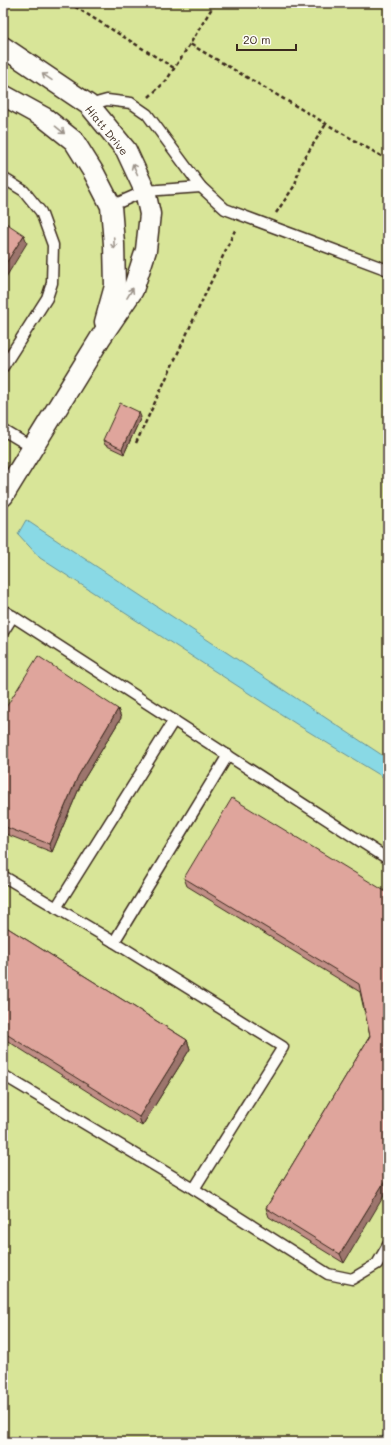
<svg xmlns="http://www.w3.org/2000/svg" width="391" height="1445" font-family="Mali,sans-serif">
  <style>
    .green { fill: #d8e598; stroke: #8a885b }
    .water { fill: #89d9e5; stroke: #6a9395 }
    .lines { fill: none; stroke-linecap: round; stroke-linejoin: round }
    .service-casing { stroke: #3b2a1e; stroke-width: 13 }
    .minor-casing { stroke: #3b2a1e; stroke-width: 23 }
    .path { stroke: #3b2a1e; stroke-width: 2.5; stroke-dasharray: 4 3; stroke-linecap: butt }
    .service { stroke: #fdfcf7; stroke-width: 10 }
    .minor { stroke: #fdfcf7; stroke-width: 20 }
    .wall { fill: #c08e86; stroke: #3b2a1e }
    .shaded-wall { fill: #9c746d; stroke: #3b2a1e }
    .building { fill: #dfa59c; stroke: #3b2a1e }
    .oneway { stroke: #9c938a }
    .labels { text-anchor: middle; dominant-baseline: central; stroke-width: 3; stroke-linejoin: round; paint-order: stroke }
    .street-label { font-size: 11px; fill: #3b2a1e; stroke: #fdfcf7 }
  </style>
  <rect width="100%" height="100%" fill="#f7ebe5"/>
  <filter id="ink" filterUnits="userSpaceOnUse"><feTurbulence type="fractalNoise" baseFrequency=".025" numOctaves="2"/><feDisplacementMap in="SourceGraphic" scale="8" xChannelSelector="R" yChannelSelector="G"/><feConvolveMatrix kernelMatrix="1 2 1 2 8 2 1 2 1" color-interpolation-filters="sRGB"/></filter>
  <g filter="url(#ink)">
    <rect class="green" x="3" y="3" width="385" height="1439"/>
    <g class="water">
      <polygon points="26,520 388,759 388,780 301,727 40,558 18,534"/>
      <polygon points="388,1425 388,1442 380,1442"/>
    </g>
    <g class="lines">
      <defs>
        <g id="service">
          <polyline points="89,105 107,100 131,103 147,114 201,187 225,209 388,270"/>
          <polyline points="3,178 24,191 41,212 53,245 52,283 47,298 3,367"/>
          <polyline points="111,206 145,191 201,187"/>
          <polyline points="3,430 33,448"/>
          <polyline points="3,610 388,859"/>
          <polyline points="3,632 13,616"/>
          <polyline points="228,755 114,942 283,1047 194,1189 328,1274 352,1279 377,1264 388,1245"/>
          <polyline points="3,876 114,942"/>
          <polyline points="56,908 174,720"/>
          <polyline points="3,1075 194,1189"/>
        </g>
        <g id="minor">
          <polyline points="3,47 89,105 126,150 145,191 150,214 146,250 133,290 101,337 3,496"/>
          <polyline points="3,95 45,118 74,141 94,173 111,206 114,244 115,286 105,322"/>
        </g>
      </defs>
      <use href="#service" class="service-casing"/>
      <use href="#minor" class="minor-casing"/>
      <g class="path">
        <polyline points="69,3 174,68"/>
        <polyline points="215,3 190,44 388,160"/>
        <polyline points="149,97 166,81 190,44"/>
        <polyline points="276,213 295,185 300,165 326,124"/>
        <polyline points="136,443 236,228"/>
      </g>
      <use href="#service" class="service"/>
      <use href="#minor" class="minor"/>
    </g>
    <g class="wall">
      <polygon points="141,417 124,454 105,445 103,440"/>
      <polygon points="118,709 121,718 81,784 52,852 3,833 3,712"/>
      <polygon points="184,878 388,893 344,1263 269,1217 266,1208 370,1036 360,992 187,886"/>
      <polygon points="3,925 187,1040 190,1049 142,1126 3,1038"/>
    </g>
    <g class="shaded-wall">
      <polygon points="24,235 27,243 3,282 3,268"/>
      <polygon points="139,412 141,417 124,454 122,449"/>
      <polygon points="118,709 121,718 81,784 52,852 49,844 78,776"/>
      <polygon points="187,1040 190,1049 142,1126 139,1117"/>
      <polygon points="388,1176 388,1189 344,1263 340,1254"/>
    </g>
    <g class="building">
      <polygon points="3,221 24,235 3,268"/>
      <polygon points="120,403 139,412 122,449 103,440"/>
      <polygon points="38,656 118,709 78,776 49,844 3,826 3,712"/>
      <polygon points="232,798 388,893 388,1176 340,1254 266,1208 370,1036 359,984 184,878"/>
      <polygon points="3,925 187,1040 139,1117 3,1032"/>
    </g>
    <defs><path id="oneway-shaft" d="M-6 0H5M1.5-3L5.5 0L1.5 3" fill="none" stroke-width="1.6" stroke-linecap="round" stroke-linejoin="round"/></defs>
    <g class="oneway">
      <use href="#oneway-shaft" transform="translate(47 77) rotate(-146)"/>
      <use href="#oneway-shaft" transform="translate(60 130) rotate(39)"/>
      <use href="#oneway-shaft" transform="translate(135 169) rotate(-114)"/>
      <use href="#oneway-shaft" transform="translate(114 243) rotate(87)"/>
      <use href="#oneway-shaft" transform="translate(130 293) rotate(-59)"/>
    </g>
  </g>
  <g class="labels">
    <g class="street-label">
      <text transform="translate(107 130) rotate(51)">Hiatt Drive</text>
    </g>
  </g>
  <rect width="391" height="1445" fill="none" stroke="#fdfcf7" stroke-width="16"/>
  <rect x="8" y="8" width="375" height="1429" fill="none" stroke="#3b2a1e" stroke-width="1.5" filter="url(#ink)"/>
  <path d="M237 44v6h59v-6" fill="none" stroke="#3b2a1e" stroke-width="2"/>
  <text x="243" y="44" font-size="12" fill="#3b2a1e" stroke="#fdfcf7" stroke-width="3" paint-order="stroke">20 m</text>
</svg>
